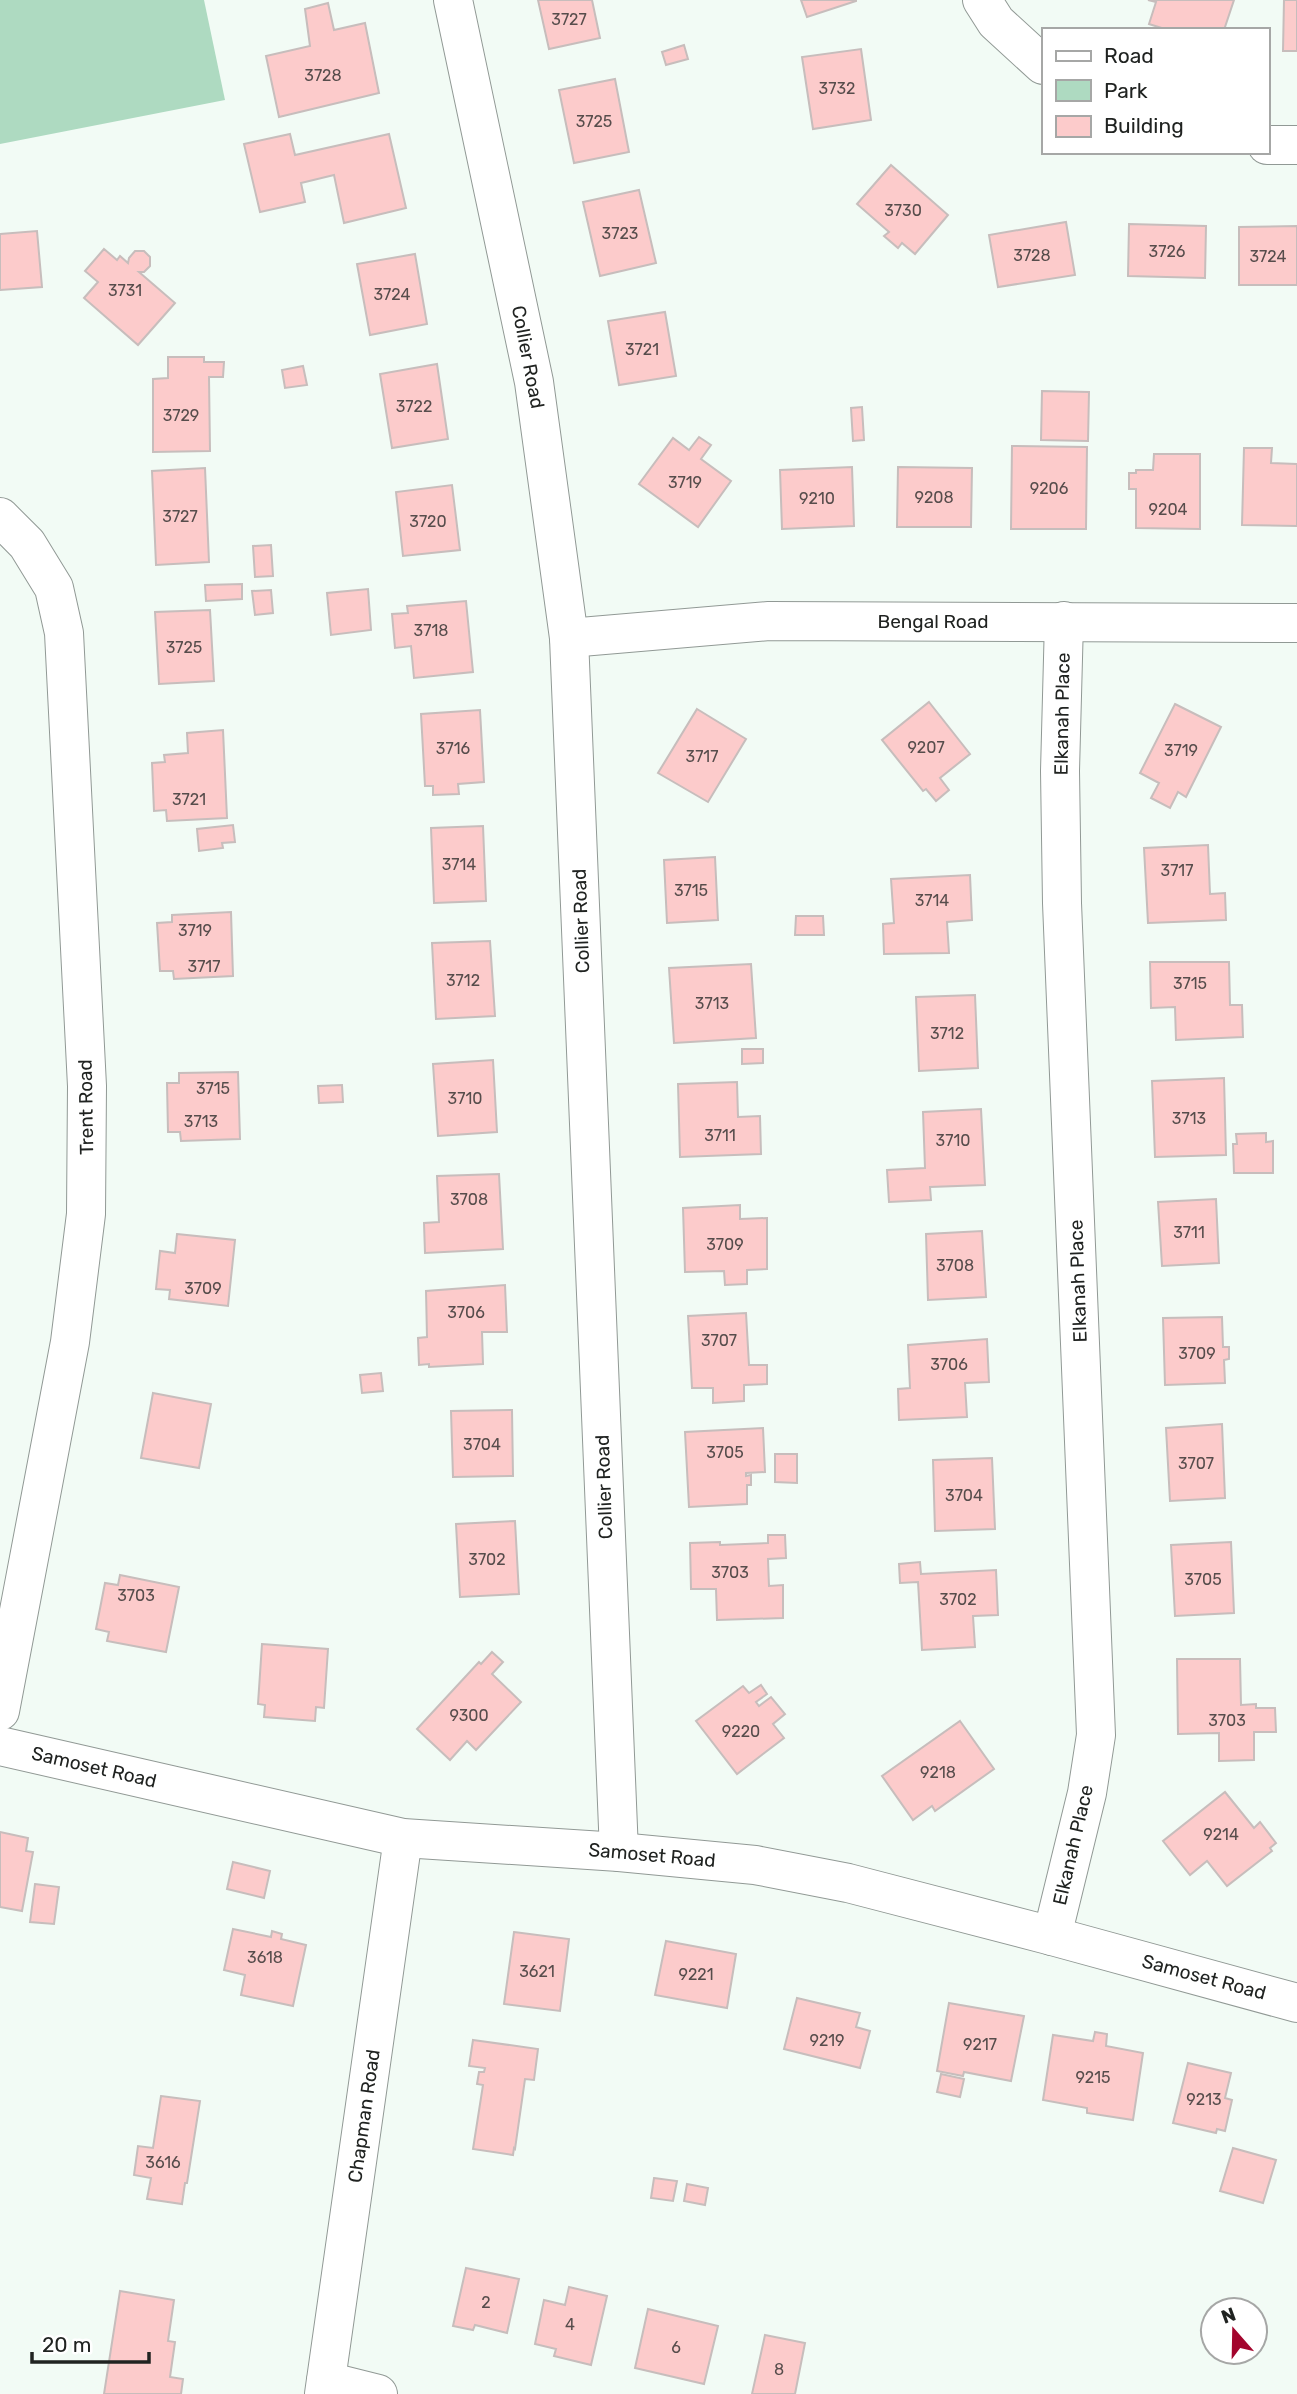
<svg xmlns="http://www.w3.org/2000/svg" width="1297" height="2394" font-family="Rubik,sans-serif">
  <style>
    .green { fill: #aedac1 }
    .building { fill: #fccbcb; stroke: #c7bdbc; stroke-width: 2 }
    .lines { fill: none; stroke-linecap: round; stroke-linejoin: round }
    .minor-casing { stroke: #919995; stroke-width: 40 }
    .minor { stroke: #fff; stroke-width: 38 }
    .labels { text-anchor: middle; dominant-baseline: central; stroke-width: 5; stroke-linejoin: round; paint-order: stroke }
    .number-label { font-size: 16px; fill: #574d4c }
    .street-label { font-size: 19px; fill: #202321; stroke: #fff }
  </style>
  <rect width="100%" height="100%" fill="#f2fbf5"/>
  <polygon class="green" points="0,0 204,0 225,100 0,144"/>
  <g class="building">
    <polygon points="538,0 592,0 600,38 549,49"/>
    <polygon points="801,0 856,0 856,1 807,17"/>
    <polygon points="1148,0 1234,0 1224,30 1168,30 1149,24 1156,2"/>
    <polygon points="1284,0 1297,0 1297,51 1283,51"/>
    <polygon points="328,3 334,30 365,23 379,93 279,117 266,56 310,46 305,9"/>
    <polygon points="684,45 688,59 666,65 662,52"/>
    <polygon points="861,49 871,120 813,129 802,57"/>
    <polygon points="615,79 629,152 574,163 559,90"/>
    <polygon points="290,134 295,155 389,134 406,208 344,223 334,175 301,183 305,202 260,212 244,144"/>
    <polygon points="891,165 948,215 915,254 902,243 898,248 884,236 889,232 857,204"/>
    <polygon points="639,190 656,263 600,276 583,202"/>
    <polygon points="1066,222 1075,275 998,287 989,235"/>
    <polygon points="1129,224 1206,226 1205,278 1128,276"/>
    <polygon points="1297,226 1297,285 1239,285 1239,227"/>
    <polygon points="37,231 42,287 0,290 0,234"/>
    <polygon points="104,249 117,260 120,256 128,263 129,258 135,251 144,251 150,257 150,266 144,272 139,272 175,303 138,345 84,298 98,282 85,271"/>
    <polygon points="415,254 427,324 370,335 357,264"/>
    <polygon points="665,312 676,376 619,385 608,321"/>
    <polygon points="168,357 204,357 204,362 224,362 223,377 209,377 210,451 153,452 153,379 168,378"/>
    <polygon points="437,364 448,439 392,448 380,374"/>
    <polygon points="303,366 307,385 285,388 282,370"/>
    <polygon points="1042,391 1089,392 1088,441 1041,440"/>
    <polygon points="862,407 864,440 853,441 851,408"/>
    <polygon points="699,437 711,445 701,459 731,481 698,527 639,484 673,438 689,450"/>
    <polygon points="1012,446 1087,447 1086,529 1011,529"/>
    <polygon points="1244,448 1272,448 1271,463 1297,464 1297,526 1242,525"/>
    <polygon points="1154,454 1200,454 1200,529 1136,528 1136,489 1129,489 1129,473 1136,473 1136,470 1153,470"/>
    <polygon points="852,467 854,526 782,529 780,470"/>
    <polygon points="898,467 972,468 971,527 897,527"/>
    <polygon points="205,468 209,562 156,565 152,471"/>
    <polygon points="452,485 460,550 403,556 396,492"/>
    <polygon points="271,545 273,576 255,577 253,546"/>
    <polygon points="242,584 242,599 206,601 205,585"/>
    <polygon points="368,589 371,630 331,635 327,593"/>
    <polygon points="271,590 273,613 255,615 252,591"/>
    <polygon points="466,601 473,672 414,678 411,646 395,648 392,614 408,613 407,606"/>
    <polygon points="210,610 214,681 159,684 155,612"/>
    <polygon points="929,702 970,754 940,778 949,790 936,801 926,789 923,791 882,740"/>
    <polygon points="1175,704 1221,727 1186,797 1178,792 1170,808 1151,798 1159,783 1140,773"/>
    <polygon points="697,709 746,739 708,802 658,773"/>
    <polygon points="480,710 484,782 458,784 459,794 433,795 433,786 425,786 421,714"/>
    <polygon points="223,730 227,818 167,821 166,810 154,811 152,763 165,762 164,755 188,753 187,733"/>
    <polygon points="233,825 235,842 222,843 223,848 199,851 197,829"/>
    <polygon points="483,826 486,901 434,903 431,828"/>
    <polygon points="1208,845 1210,894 1225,893 1226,920 1148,923 1144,848"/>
    <polygon points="715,857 718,920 667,923 664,860"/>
    <polygon points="970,875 972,920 947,922 949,953 884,954 883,924 894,923 891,879"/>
    <polygon points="231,912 233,976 174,979 173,971 160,971 157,923 172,922 172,915"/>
    <polygon points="796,916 823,916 824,935 795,935"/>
    <polygon points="490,941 495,1016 436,1019 432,943"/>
    <polygon points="1150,962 1229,962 1230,1005 1242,1005 1243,1037 1176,1040 1175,1007 1151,1008"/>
    <polygon points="751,964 756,1038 674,1043 669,968"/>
    <polygon points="975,995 978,1068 919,1071 916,997"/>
    <polygon points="742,1049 763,1049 763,1063 742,1064"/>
    <polygon points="493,1060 497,1132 438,1136 433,1064"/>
    <polygon points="238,1072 240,1139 181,1141 180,1132 168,1132 167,1083 179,1083 179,1073"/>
    <polygon points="1224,1078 1226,1155 1155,1157 1152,1081"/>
    <polygon points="737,1082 738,1117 760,1116 761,1154 680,1157 678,1084"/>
    <polygon points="342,1085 343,1102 319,1103 318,1086"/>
    <polygon points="981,1109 985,1185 930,1187 931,1200 889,1202 887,1170 925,1168 923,1112"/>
    <polygon points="1266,1133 1266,1142 1273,1141 1273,1173 1234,1173 1233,1144 1237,1144 1236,1134"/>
    <polygon points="499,1174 503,1249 425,1253 424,1223 439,1222 437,1176"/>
    <polygon points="1216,1199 1219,1263 1162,1266 1158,1202"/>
    <polygon points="740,1205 740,1219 767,1218 767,1269 747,1270 747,1284 725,1285 724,1271 685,1272 683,1208"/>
    <polygon points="982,1231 986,1297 928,1300 926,1234"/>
    <polygon points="177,1234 235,1240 228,1306 169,1299 170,1290 156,1289 160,1251 175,1253"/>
    <polygon points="505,1285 507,1332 482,1332 483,1364 429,1367 429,1364 419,1365 418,1338 427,1337 426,1291"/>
    <polygon points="746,1313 749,1365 767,1365 767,1384 744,1385 744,1401 713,1403 713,1388 692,1388 688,1316"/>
    <polygon points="1222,1317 1223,1347 1229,1347 1229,1359 1224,1360 1225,1383 1165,1385 1163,1318"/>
    <polygon points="987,1339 989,1382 965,1383 967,1417 899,1420 898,1389 910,1388 908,1345"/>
    <polygon points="381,1373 383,1391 362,1393 360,1375"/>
    <polygon points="153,1393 211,1404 199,1468 141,1458"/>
    <polygon points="512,1410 513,1476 453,1477 451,1411"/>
    <polygon points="1222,1424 1225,1498 1170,1501 1166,1428"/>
    <polygon points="763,1428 765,1472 746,1473 746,1476 751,1475 751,1485 747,1485 747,1504 689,1507 685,1432"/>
    <polygon points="775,1454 797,1454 797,1483 775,1482"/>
    <polygon points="992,1458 995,1529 935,1531 933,1460"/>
    <polygon points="515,1521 519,1594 460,1597 456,1524"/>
    <polygon points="768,1535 785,1535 786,1558 768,1559 769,1586 783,1585 783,1618 717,1620 716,1589 691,1589 690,1543 720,1542 720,1545 768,1543"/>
    <polygon points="1231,1542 1234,1613 1175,1616 1171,1545"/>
    <polygon points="920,1562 921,1574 996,1570 998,1615 973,1616 975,1647 922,1650 918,1582 900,1583 899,1564"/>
    <polygon points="120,1575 179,1587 166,1652 107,1641 109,1632 96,1629 105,1583 118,1585"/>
    <polygon points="262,1644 328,1649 324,1708 316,1707 315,1721 264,1717 265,1705 258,1704"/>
    <polygon points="492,1652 503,1662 492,1674 521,1702 476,1750 467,1741 450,1760 417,1729 479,1662 481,1664"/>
    <polygon points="1177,1659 1240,1659 1241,1705 1256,1704 1256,1708 1275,1708 1276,1732 1254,1732 1254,1760 1219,1761 1219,1733 1178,1734"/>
    <polygon points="761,1685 767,1694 756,1702 759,1706 771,1697 785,1714 773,1724 784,1738 737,1774 696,1721 743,1686 749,1693"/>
    <polygon points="960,1721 994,1769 935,1811 932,1806 913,1820 882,1776"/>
    <polygon points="1225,1792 1254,1828 1260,1822 1276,1843 1270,1848 1272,1851 1227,1886 1207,1861 1190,1875 1163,1841"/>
    <polygon points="0,1832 28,1838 26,1851 33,1852 22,1911 0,1907"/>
    <polygon points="233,1862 270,1871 264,1898 227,1889"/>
    <polygon points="35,1884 59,1887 54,1924 30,1922"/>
    <polygon points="233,1929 271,1937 272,1931 282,1934 281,1939 306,1945 293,2006 241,1995 245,1975 224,1970"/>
    <polygon points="514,1932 569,1939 560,2011 504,2004"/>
    <polygon points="666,1941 736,1954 727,2008 655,1995"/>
    <polygon points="797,1998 860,2013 856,2027 870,2031 860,2068 784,2049"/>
    <polygon points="949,2003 1024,2016 1011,2081 964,2072 963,2076 937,2071"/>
    <polygon points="1095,2032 1107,2034 1106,2046 1143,2053 1133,2120 1087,2113 1087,2108 1043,2100 1053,2035 1093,2041"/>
    <polygon points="473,2040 538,2049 534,2080 525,2079 515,2149 514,2148 513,2155 473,2149 483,2085 477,2084 479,2072 484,2072 485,2068 469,2066"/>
    <polygon points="1188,2063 1231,2073 1225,2098 1232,2100 1225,2131 1217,2129 1216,2133 1173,2123"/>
    <polygon points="941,2074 964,2079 960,2097 937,2092"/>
    <polygon points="161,2096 200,2101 187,2183 185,2183 182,2204 147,2199 151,2178 134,2175 138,2146 153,2148"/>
    <polygon points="1233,2148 1276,2160 1263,2203 1220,2191"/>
    <polygon points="654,2178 677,2181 673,2201 651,2198"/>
    <polygon points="687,2184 708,2188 705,2205 684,2201"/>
    <polygon points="466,2268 519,2279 507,2333 475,2325 473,2330 453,2326"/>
    <polygon points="569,2287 607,2296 591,2365 554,2356 556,2349 535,2344 544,2300 565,2305"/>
    <polygon points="120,2291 174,2300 168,2341 175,2342 170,2377 183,2379 181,2394 104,2394"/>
    <polygon points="648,2309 718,2326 704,2384 635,2368"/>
    <polygon points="765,2335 805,2343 795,2394 752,2394"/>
  </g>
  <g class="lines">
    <defs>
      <g id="minor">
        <polyline points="453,0 534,382 569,638 619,1852"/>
        <polyline points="982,0 996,22 1043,65"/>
        <polyline points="1267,145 1297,145"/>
        <polyline points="0,517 27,544 54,588 64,633 87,1086 86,1214 70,1342 0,1711"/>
        <polyline points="569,638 769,621 1297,623"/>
        <polyline points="0,1746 403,1838 619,1852 755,1865 848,1883 1052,1936 1297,2003"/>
        <polyline points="1052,1936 1087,1793 1096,1735 1062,903 1060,771 1064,621"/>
        <polyline points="326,2381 378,2394"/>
        <polyline points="324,2394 403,1838"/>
      </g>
    </defs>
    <use href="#minor" class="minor-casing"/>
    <use href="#minor" class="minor"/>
  </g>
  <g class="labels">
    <g class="number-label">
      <text x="569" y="19">3727</text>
      <text x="323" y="75">3728</text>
      <text x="837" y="88">3732</text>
      <text x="594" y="121">3725</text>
      <text x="903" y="210">3730</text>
      <text x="620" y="233">3723</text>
      <text x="1167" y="251">3726</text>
      <text x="1032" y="255">3728</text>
      <text x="1268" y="256">3724</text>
      <text x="125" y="290">3731</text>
      <text x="392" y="294">3724</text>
      <text x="642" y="349">3721</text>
      <text x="414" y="406">3722</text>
      <text x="181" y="415">3729</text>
      <text x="685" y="482">3719</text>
      <text x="1049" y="488">9206</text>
      <text x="934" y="497">9208</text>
      <text x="817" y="498">9210</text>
      <text x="1168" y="509">9204</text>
      <text x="180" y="516">3727</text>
      <text x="428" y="521">3720</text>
      <text x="431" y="630">3718</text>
      <text x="184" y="647">3725</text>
      <text x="926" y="747">9207</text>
      <text x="453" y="748">3716</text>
      <text x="1181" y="750">3719</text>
      <text x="702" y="756">3717</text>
      <text x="189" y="799">3721</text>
      <text x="459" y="864">3714</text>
      <text x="1177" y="870">3717</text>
      <text x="691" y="890">3715</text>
      <text x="932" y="900">3714</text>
      <text x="195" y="930">3719</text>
      <text x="204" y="966">3717</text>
      <text x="463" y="980">3712</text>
      <text x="1190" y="983">3715</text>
      <text x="712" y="1003">3713</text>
      <text x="947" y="1033">3712</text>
      <text x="213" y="1088">3715</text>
      <text x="465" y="1098">3710</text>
      <text x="1189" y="1118">3713</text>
      <text x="201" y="1121">3713</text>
      <text x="720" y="1135">3711</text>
      <text x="953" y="1140">3710</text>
      <text x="469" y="1199">3708</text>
      <text x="1189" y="1232">3711</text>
      <text x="725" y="1244">3709</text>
      <text x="955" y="1265">3708</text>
      <text x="203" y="1288">3709</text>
      <text x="466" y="1312">3706</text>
      <text x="719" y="1340">3707</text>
      <text x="1197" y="1353">3709</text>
      <text x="949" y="1364">3706</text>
      <text x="482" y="1444">3704</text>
      <text x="725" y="1452">3705</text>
      <text x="1196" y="1463">3707</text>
      <text x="964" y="1495">3704</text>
      <text x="487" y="1559">3702</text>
      <text x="730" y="1572">3703</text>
      <text x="1203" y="1579">3705</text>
      <text x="136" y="1595">3703</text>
      <text x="958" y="1599">3702</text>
      <text x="469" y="1715">9300</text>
      <text x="1227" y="1720">3703</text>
      <text x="741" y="1731">9220</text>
      <text x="938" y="1772">9218</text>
      <text x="1221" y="1834">9214</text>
      <text x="265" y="1957">3618</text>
      <text x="537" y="1971">3621</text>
      <text x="696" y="1974">9221</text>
      <text x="827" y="2040">9219</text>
      <text x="980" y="2044">9217</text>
      <text x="1093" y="2077">9215</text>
      <text x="1204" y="2099">9213</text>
      <text x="163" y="2162">3616</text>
      <text x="486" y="2302">2</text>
      <text x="570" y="2324">4</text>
      <text x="676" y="2347">6</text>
      <text x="779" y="2369">8</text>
    </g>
    <g class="street-label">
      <text transform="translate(528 357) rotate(79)">Collier Road</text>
      <text x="933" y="621">Bengal Road</text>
      <text transform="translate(1062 714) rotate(-89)">Elkanah Place</text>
      <text transform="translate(581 921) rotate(-92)">Collier Road</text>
      <text transform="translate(86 1107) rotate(-91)">Trent Road</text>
      <text transform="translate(1078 1281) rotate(-92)">Elkanah Place</text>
      <text transform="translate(604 1487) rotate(-92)">Collier Road</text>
      <text transform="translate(94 1767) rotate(13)">Samoset Road</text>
      <text transform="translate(1073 1845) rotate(-77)">Elkanah Place</text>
      <text transform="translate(652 1855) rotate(5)">Samoset Road</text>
      <text transform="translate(1204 1977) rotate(15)">Samoset Road</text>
      <text transform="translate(364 2116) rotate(-82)">Chapman Road</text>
    </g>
  </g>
  <rect x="1042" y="28" width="228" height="126" fill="#ffffff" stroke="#a6a7a6" stroke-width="2"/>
  <rect x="1056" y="51" width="35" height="10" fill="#ffffff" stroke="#a6a7a6" stroke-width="2"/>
  <text x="1104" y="63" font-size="21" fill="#202321">Road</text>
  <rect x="1056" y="80" width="35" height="21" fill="#aedac1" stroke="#a6a7a6" stroke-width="2"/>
  <text x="1104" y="98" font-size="21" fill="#202321">Park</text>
  <rect x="1056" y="116" width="35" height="21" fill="#fccbcb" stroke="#a6a7a6" stroke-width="2"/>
  <text x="1104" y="133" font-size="21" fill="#202321">Building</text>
  <g transform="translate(1234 2331) rotate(340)"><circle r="33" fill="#ffffff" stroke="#a6a7a6" stroke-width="2"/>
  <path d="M0-5L12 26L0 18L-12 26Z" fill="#a3052d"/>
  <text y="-10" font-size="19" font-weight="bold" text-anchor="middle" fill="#202321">N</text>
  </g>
  <path d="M32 2352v10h117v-10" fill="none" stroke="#202321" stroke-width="3.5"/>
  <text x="42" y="2352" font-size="21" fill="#202321" stroke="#ffffff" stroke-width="5" paint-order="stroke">20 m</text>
</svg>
